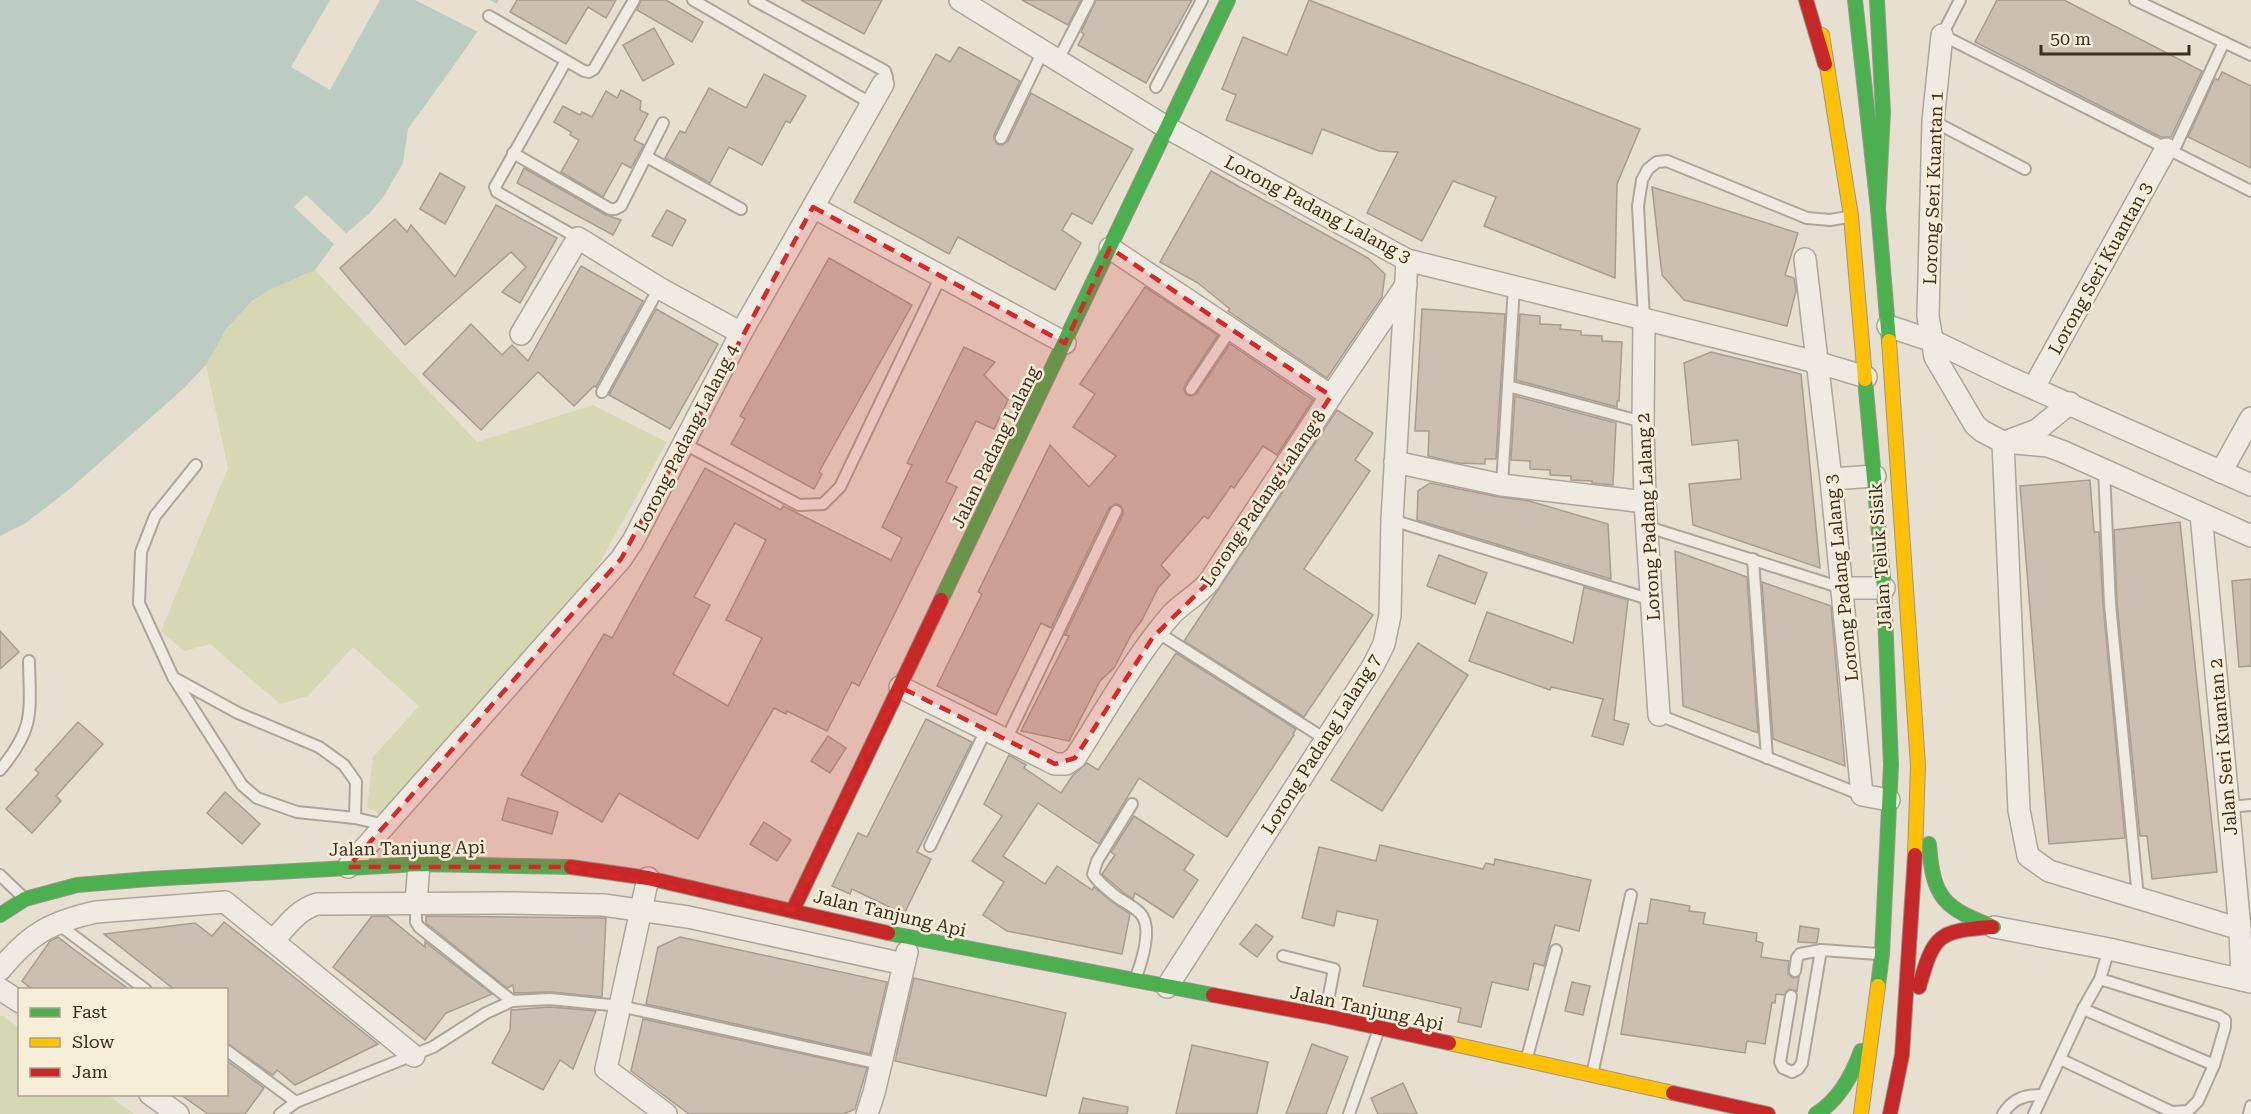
<svg xmlns="http://www.w3.org/2000/svg" width="2251" height="1114" font-family="'Roboto Serif',serif">
  <style>
    .green { fill: #d6d7b3 }
    .water { fill: #bcccc2 }
    .pier { fill: #e7e0d1 }
    .building { fill: #cbbfb2; stroke: #a89c90; stroke-width: 1.5; fill-rule: evenodd }
    .lines { fill: none; stroke-linecap: round; stroke-linejoin: round }
    .lane-casing { stroke: #ada599; stroke-width: 14 }
    .street-casing { stroke: #ada599; stroke-width: 24 }
    .fast-casing { stroke: #9c958a; stroke-width: 16 }
    .slow-casing { stroke: #9c958a; stroke-width: 16 }
    .jam-casing { stroke: #9c958a; stroke-width: 16 }
    .lane { stroke: #efebe3; stroke-width: 10 }
    .street { stroke: #efebe3; stroke-width: 21 }
    .fast { stroke: #4caf50; stroke-width: 14 }
    .slow { stroke: #ffc107; stroke-width: 14 }
    .jam { stroke: #c62828; stroke-width: 14 }
    .marked { fill: #d62828; fill-opacity: 0.2; stroke: #d62828; stroke-width: 4.5; stroke-dasharray: 12 8; stroke-linejoin: round }
    .labels { text-anchor: middle; dominant-baseline: central; stroke-width: 5; stroke-linejoin: round; paint-order: stroke }
    .street-label { font-size: 18px; fill: #3d2e20; stroke: #f7eed8 }
  </style>
  <rect width="100%" height="100%" fill="#e7e0d1"/>
  <g class="green">
    <path d="M315,270L477,442L593,405L667,442L596,569L380,815L367,807L373,757L419,706L353,647L308,696L280,704L210,644L184,651L161,631L228,468L206,365C221,335 239,307 268,291C283,282 299,278 315,270Z"/>
    <polygon points="0,1016 3,1016 19,1028 20,1094 108,1095 134,1114 0,1114"/>
  </g>
  <polygon class="water" points="0,0 499,0 462,54 408,129 403,163 384,196 370,213 334,244 315,270 269,290 252,301 227,328 206,365 183,389 71,488 26,523 0,536"/>
  <g class="pier">
    <polygon points="330,0 380,0 330,90 291,67"/>
    <polygon points="415,0 490,0 497,4 478,32"/>
    <polygon points="306,195 348,235 336,246 294,207"/>
  </g>
  <g class="building">
    <polygon points="517,0 616,0 606,18 588,7 566,44 510,12"/>
    <polygon points="641,0 666,0 703,22 692,42 637,10"/>
    <polygon points="801,0 882,0 864,34"/>
    <polygon points="1022,0 1081,0 1068,25"/>
    <polygon points="1096,0 1192,0 1146,83 1078,45 1084,34 1081,32"/>
    <polygon points="1309,0 1640,129 1617,184 1615,278 1484,226 1496,197 1453,181 1422,241 1367,213 1398,152 1379,151 1322,129 1312,154 1226,120 1236,95 1222,89 1243,37 1287,55"/>
    <polygon points="1997,0 2064,0 2202,71 2171,137 2161,137 1975,42"/>
    <polygon points="654,28 674,64 643,81 623,45"/>
    <polygon points="959,47 1020,81 994,135 994,139 997,144 1002,145 1008,141 1031,93 1133,149 1092,224 1072,213 1062,230 1081,243 1055,290 958,237 949,254 854,202 936,54 950,62"/>
    <polygon points="2222,72 2251,86 2251,168 2188,137 2215,78 2218,80"/>
    <polygon points="764,74 806,96 790,123 786,121 762,165 729,147 710,183 665,158 680,131 685,133 709,88 746,108"/>
    <polygon points="621,90 641,101 640,110 648,114 634,140 644,145 631,168 622,163 603,197 561,172 579,140 570,135 571,132 554,122 563,106 580,115 582,112 592,117 606,91 617,98"/>
    <polygon points="524,168 606,215 621,220 613,235 517,183"/>
    <polygon points="1211,171 1368,258 1385,274 1382,297 1327,378 1228,311 1230,309 1198,283 1160,262"/>
    <polygon points="440,173 465,187 445,224 420,209"/>
    <polygon points="1652,187 1798,233 1785,275 1794,278 1796,291 1787,326 1684,300 1662,275"/>
    <polygon points="496,205 557,238 520,303 502,292 526,267 511,252 405,345 340,268 395,219 407,232 411,225 455,277"/>
    <polygon points="667,210 686,220 672,246 652,236"/>
    <polygon points="829,258 912,305 819,472 822,474 814,489 731,444 745,419 740,416"/>
    <polygon points="581,266 643,301 596,387 594,386 574,406 538,372 481,430 423,374 471,324 502,355 512,345 528,361"/>
    <polygon points="1145,287 1218,335 1185,385 1184,389 1186,395 1191,396 1197,393 1230,344 1313,400 1277,455 1263,446 1234,488 1231,486 1208,519 1204,516 1161,565 1170,575 1158,588 1142,620 1131,635 1114,668 1100,681 1069,741 1021,731 1069,636 1065,635 1123,514 1123,510 1120,505 1115,504 1109,508 1051,628 1041,623 996,715 937,686 982,594 978,592 1050,445 1089,487 1116,456 1073,427 1095,394 1080,384"/>
    <polygon points="656,309 718,344 670,429 609,395"/>
    <polygon points="1422,309 1505,314 1496,459 1485,459 1485,464 1458,463 1428,456 1429,431 1415,431"/>
    <polygon points="1520,314 1540,316 1540,324 1561,325 1560,329 1581,331 1581,335 1602,336 1602,341 1622,342 1619,401 1617,401 1617,407 1516,380"/>
    <path d="M964,347L995,362L984,375L1008,400L994,429L976,421L946,482L957,487L859,686L852,682L827,731L787,711L786,714L774,708L698,839L619,793L602,822L521,775L604,634L612,638L705,468L781,510L783,506L891,560L902,538L882,527L912,465L907,463ZM735,523L766,540L726,620L762,638L728,706L673,674L710,605L694,597Z"/>
    <polygon points="1711,352 1801,374 1820,568 1693,525 1689,484 1741,479 1738,440 1692,445 1684,363"/>
    <polygon points="1515,396 1616,423 1613,485 1592,483 1592,481 1571,480 1571,476 1550,475 1550,470 1530,469 1530,461 1511,460"/>
    <polygon points="1337,410 1373,433 1355,460 1370,471 1304,569 1373,615 1304,717 1184,641"/>
    <polygon points="2090,480 2094,532 2099,532 2103,604 2125,838 2049,844 2020,486"/>
    <polygon points="1430,483 1499,497 1529,501 1608,524 1611,579 1417,520 1418,491"/>
    <polygon points="2180,522 2217,872 2152,879 2147,836 2140,836 2117,603 2114,530"/>
    <polygon points="1675,551 1747,577 1758,733 1683,706"/>
    <polygon points="1439,555 1487,573 1475,604 1427,586"/>
    <polygon points="2251,579 2251,666 2239,667 2232,581"/>
    <polygon points="1762,582 1831,606 1845,766 1773,739"/>
    <polygon points="1584,587 1628,600 1614,720 1629,724 1623,745 1592,736 1603,699 1551,687 1550,690 1469,661 1487,612 1573,643"/>
    <polygon points="0,631 19,652 0,669"/>
    <polygon points="1418,643 1468,675 1382,811 1331,780"/>
    <polygon points="1176,653 1296,729 1293,734 1294,735 1227,837 1139,778 1099,844 1038,803 1003,856 1045,884 1057,866 1092,890 1094,887 1112,902 1130,914 1122,954 1007,931 983,915 1004,882 972,861 1002,816 984,804 1009,755 1026,765 1024,768 1061,793 1073,775 1087,763 1098,770"/>
    <polygon points="926,719 972,742 917,852 931,859 904,914 852,889 850,894 832,886 858,833 867,837"/>
    <polygon points="78,722 103,744 56,796 61,801 32,833 6,809 39,773 35,770"/>
    <polygon points="828,736 846,748 830,773 811,761"/>
    <polygon points="225,792 260,824 242,844 207,813"/>
    <polygon points="508,798 558,812 552,834 502,820"/>
    <polygon points="1134,816 1194,855 1184,870 1198,880 1173,918 1135,893 1133,899 1124,893 1102,874 1115,855 1111,852"/>
    <polygon points="764,822 791,840 777,861 750,844"/>
    <polygon points="1380,845 1483,869 1486,863 1494,865 1495,859 1591,880 1579,931 1555,925 1544,966 1534,963 1528,990 1492,982 1481,1027 1458,1022 1461,1008 1363,986 1378,920 1337,911 1334,926 1302,918 1319,847 1376,861"/>
    <polygon points="1651,899 1690,906 1689,911 1705,913 1703,924 1757,933 1756,941 1763,943 1761,957 1789,961 1788,974 1793,978 1799,977 1797,991 1789,989 1784,995 1776,994 1775,1003 1772,1002 1765,1044 1747,1041 1745,1053 1621,1034 1639,923 1647,924"/>
    <polygon points="372,916 387,916 425,947 425,942 492,994 446,1013 425,1040 333,967"/>
    <polygon points="426,916 606,918 602,997 551,992 514,993 513,985 507,988 426,923"/>
    <polygon points="224,922 270,958 378,1044 295,1085 277,1070 273,1075 226,1043 226,990 175,990 104,934 195,923 212,936"/>
    <polygon points="1256,924 1273,937 1257,957 1240,944"/>
    <polygon points="1800,926 1819,929 1817,943 1798,942"/>
    <polygon points="58,937 72,948 130,990 33,990 22,981 50,941"/>
    <polygon points="680,937 887,982 870,1054 646,1004 658,947"/>
    <polygon points="914,978 1066,1013 1046,1096 895,1061"/>
    <polygon points="1572,982 1590,986 1583,1015 1565,1011"/>
    <polygon points="550,1007 596,1011 573,1069 560,1060 543,1090 492,1063 510,1030 511,1010"/>
    <polygon points="643,1019 867,1068 855,1109 844,1114 689,1114 631,1071"/>
    <polygon points="1312,1044 1348,1057 1326,1114 1286,1114"/>
    <polygon points="1192,1045 1268,1062 1257,1114 1176,1114"/>
    <polygon points="226,1060 264,1088 245,1114 208,1114 181,1095 226,1095"/>
    <polygon points="1403,1083 1417,1114 1378,1114 1371,1098"/>
    <polygon points="1083,1098 1128,1107 1127,1114 1079,1114"/>
  </g>
  <g class="lines">
    <defs>
      <g id="lane">
        <polyline points="693,0 872,104"/>
        <polyline points="754,0 885,71 887,77 883,84"/>
        <polyline points="1960,0 1942,35 2251,191"/>
        <polyline points="2135,0 2251,55"/>
        <polyline points="489,16 584,71 589,72 594,69 634,0"/>
        <polyline points="1058,60 1089,0"/>
        <polyline points="566,61 495,187 497,192 578,238"/>
        <polyline points="1156,87 1202,0"/>
        <polyline points="1933,121 2025,169"/>
        <polyline points="1001,138 1043,51"/>
        <polyline points="2173,152 2224,42"/>
        <polyline points="513,153 610,209 615,209 621,206 663,123"/>
        <polyline points="647,157 741,209"/>
        <polyline points="1644,319 1638,206 1642,180 1648,169 1657,162 1667,161 1807,218 1830,220 1848,217"/>
        <polyline points="1508,386 1643,422"/>
        <polyline points="1191,389 1231,329"/>
        <polyline points="602,392 659,288"/>
        <polyline points="683,443 799,505 823,504 840,487 941,276"/>
        <polyline points="196,465 155,516 141,552 139,603 173,677 242,785 257,798 297,812 355,818 385,825"/>
        <polyline points="2104,470 2110,604 2138,898"/>
        <polyline points="1502,485 1514,286"/>
        <polyline points="1392,520 1652,600"/>
        <polyline points="1648,527 1842,588"/>
        <polyline points="1753,559 1767,758"/>
        <polyline points="1157,632 1325,739"/>
        <polyline points="176,679 238,713 319,747 344,765 356,782 355,818"/>
        <polyline points="1659,715 1862,795"/>
        <polyline points="1006,740 1116,511"/>
        <path d="M0,770C35,728 30,713 29,661"/>
        <path d="M1132,804L1097,861L1093,874C1098,882 1106,888 1113,894C1121,901 1132,905 1140,913C1154,927 1141,964 1135,980"/>
        <polyline points="2229,807 2251,805"/>
        <polyline points="930,846 986,730"/>
        <polyline points="0,875 25,899"/>
        <polyline points="416,903 416,922 419,927 512,1001"/>
        <polyline points="58,924 146,990"/>
        <polyline points="1283,956 1334,969 1325,1016"/>
        <polyline points="1795,971 1797,958 1800,954 1821,950"/>
        <polyline points="2100,979 2219,1016 2225,1020 2225,1027 2214,1065 2083,1009 2100,979 2109,949"/>
        <polyline points="1791,996 1780,1062 1783,1068 1792,1072 1798,1069 1802,1063 1821,950 1878,954"/>
        <polyline points="226,1050 296,1102"/>
        <polyline points="2060,1059 2172,1112 2188,1111 2198,1101 2214,1065"/>
        <polyline points="1526,1061 1556,950"/>
        <polyline points="1592,1075 1631,895"/>
        <polyline points="280,1114 296,1102 433,1047 486,1013 512,1001 550,999 620,1006 881,1064"/>
        <polyline points="1349,1114 1379,1029"/>
        <path d="M2003,1114C2013,1098 2025,1095 2042,1095"/>
        <polyline points="2034,1114 2083,1009"/>
        <polyline points="2249,1114 2251,1106"/>
      </g>
      <g id="street">
        <polyline points="960,0 1166,127 1407,260 1816,362 1866,377"/>
        <polyline points="1942,35 1933,121 1928,316 1935,357 1975,425 1982,431 2003,442 2048,446 2064,452 2251,536"/>
        <polyline points="813,207 883,84"/>
        <polyline points="1110,248 1331,396"/>
        <polyline points="1805,259 1831,479 1862,795 1889,800"/>
        <polyline points="1644,319 1643,422 1645,502 1659,715"/>
        <polyline points="1888,326 1933,341 2008,377 2251,485"/>
        <polyline points="521,334 578,238 659,288 741,333"/>
        <polyline points="2034,387 2166,149"/>
        <polyline points="2010,440 2037,430 2070,403"/>
        <polyline points="2003,442 2019,810 2028,856 2049,871 2240,929"/>
        <polyline points="1395,462 1502,485 1645,502"/>
        <polyline points="2221,472 2251,418"/>
        <polyline points="1831,479 1875,476"/>
        <polyline points="2201,514 2240,929 2242,980"/>
        <polyline points="1842,588 1884,588"/>
        <path d="M900,687L1055,764H1066L1075,758C1106,710 1134,658 1171,615C1182,603 1198,595 1209,582L1331,396L1406,285"/>
        <polyline points="348,867 621,559 633,541 741,333 813,207 1065,343"/>
        <polyline points="648,878 606,1069 666,1114"/>
        <polyline points="416,903 419,864"/>
        <polyline points="1994,927 2109,949 2251,982"/>
        <path d="M273,941C286,927 297,910 317,904L512,903L603,905L688,917L904,964"/>
        <path d="M0,970C29,934 51,922 96,912L225,902L414,1056"/>
        <polyline points="1167,987 1373,666 1384,644 1390,615 1392,520 1407,260"/>
        <polyline points="0,989 20,1002"/>
        <polyline points="150,1094 178,1114"/>
        <polyline points="867,1114 874,1093 907,952"/>
      </g>
      <g id="fast">
        <polyline points="1855,0 1878,209 1889,341"/>
        <polyline points="1877,0 1883,112 1878,209"/>
        <polyline points="1865,379 1884,588 1891,765 1882,954 1878,986"/>
        <polyline points="941,600 1228,0"/>
        <path d="M1929,844C1933,899 1944,908 1994,927"/>
        <polyline points="0,915 25,899 77,885 149,879 419,864 571,867"/>
        <polyline points="888,933 1213,995"/>
        <path d="M1816,1114C1839,1100 1852,1076 1861,1051"/>
      </g>
      <g id="slow">
        <polyline points="1822,35 1851,216 1865,379"/>
        <polyline points="1889,341 1918,765 1915,855"/>
        <polyline points="1449,1043 1673,1093"/>
        <polyline points="1861,1114 1878,986"/>
      </g>
      <g id="jam">
        <polyline points="1806,0 1825,64"/>
        <polyline points="571,867 648,878 888,933"/>
        <polyline points="793,910 941,600"/>
        <path d="M1919,987C1934,934 1938,931 1992,927"/>
        <polyline points="1213,995 1325,1016 1449,1043"/>
        <polyline points="1673,1093 1768,1114"/>
        <polyline points="1890,1114 1902,1055 1915,855"/>
      </g>
    </defs>
    <use href="#lane" class="lane-casing"/>
    <use href="#street" class="street-casing"/>
    <use href="#fast" class="fast-casing"/>
    <use href="#slow" class="slow-casing"/>
    <use href="#jam" class="jam-casing"/>
    <use href="#lane" class="lane"/>
    <use href="#street" class="street"/>
    <use href="#fast" class="fast"/>
    <use href="#slow" class="slow"/>
    <use href="#jam" class="jam"/>
  </g>
  <path class="marked" d="M813,207L1065,343L1110,248L1331,396L1209,582L1153,637L1075,758L1055,764L900,687L793,910L569,867H348L621,559Z"/>
  <g class="labels">
    <g class="street-label">
      <text transform="translate(1933 188) rotate(-88)">Lorong Seri Kuantan 1</text>
      <text transform="translate(1318 209) rotate(28)">Lorong Padang Lalang 3</text>
      <text transform="translate(2100 268) rotate(-61)">Lorong Seri Kuantan 3</text>
      <text transform="translate(686 438) rotate(-63)">Lorong Padang Lalang 4</text>
      <text transform="translate(995 447) rotate(-64)">Jalan Padang Lalang</text>
      <text transform="translate(1263 498) rotate(-56)">Lorong Padang Lalang 8</text>
      <text transform="translate(1648 517) rotate(-93)">Lorong Padang Lalang 2</text>
      <text transform="translate(1880 556) rotate(-94)">Jalan Teluk Sisik</text>
      <text transform="translate(1841 578) rotate(-96)">Lorong Padang Lalang 3</text>
      <text transform="translate(1321 744) rotate(-58)">Lorong Padang Lalang 7</text>
      <text transform="translate(2223 747) rotate(-95)">Jalan Seri Kuantan 2</text>
      <text transform="translate(407 848) rotate(-1)">Jalan Tanjung Api</text>
      <text transform="translate(890 913) rotate(13)">Jalan Tanjung Api</text>
      <text transform="translate(1367 1008) rotate(12)">Jalan Tanjung Api</text>
    </g>
  </g>
  <rect x="18" y="988" width="210" height="108" fill="#f7eed8" stroke="#ada18e" stroke-width="1.5"/>
  <rect x="30" y="1008" width="30" height="9" fill="#4caf50" stroke="#ada18e" stroke-width="1.5"/>
  <text x="72" y="1018" font-size="18" fill="#3d2e20">Fast</text>
  <rect x="30" y="1038" width="30" height="9" fill="#ffc107" stroke="#ada18e" stroke-width="1.5"/>
  <text x="72" y="1048" font-size="18" fill="#3d2e20">Slow</text>
  <rect x="30" y="1068" width="30" height="9" fill="#c62828" stroke="#ada18e" stroke-width="1.5"/>
  <text x="72" y="1078" font-size="18" fill="#3d2e20">Jam</text>
  <path d="M2041 45v9h148v-9" fill="none" stroke="#3d2e20" stroke-width="3"/>
  <text x="2050" y="45" font-size="18" fill="#3d2e20" stroke="#f7eed8" stroke-width="4.5" paint-order="stroke">50 m</text>
</svg>
